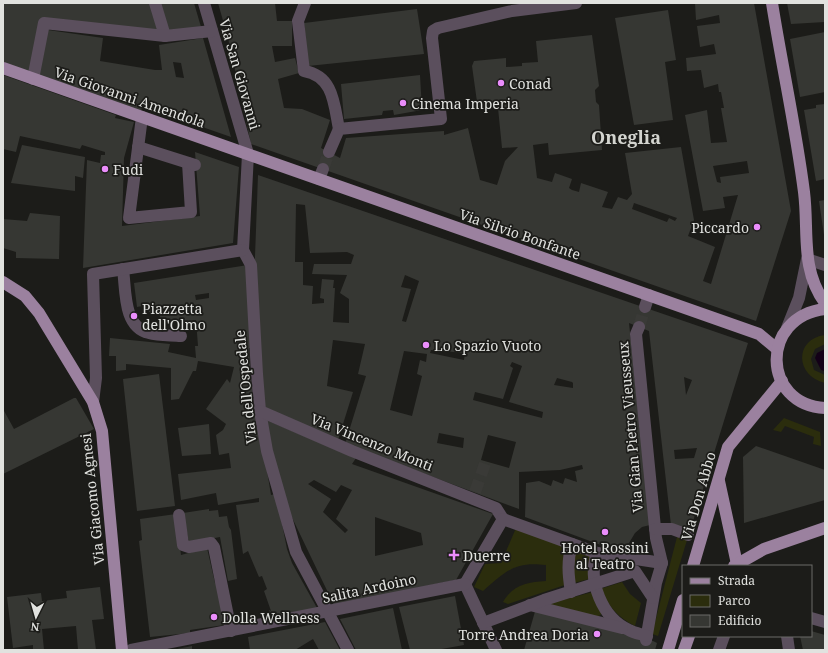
<svg xmlns="http://www.w3.org/2000/svg" width="828" height="653" font-family="'Noto Serif',serif">
  <style>
    .green { fill: #2b2d0d }
    .water { fill: #130017 }
    .building { fill: #363733; fill-rule: evenodd }
    .lines { fill: none; stroke-linecap: round; stroke-linejoin: round }
    .minor-tunnel { stroke: #3a3a37; stroke-width: 12; stroke-dasharray: 12 6; stroke-linecap: butt }
    .minor { stroke: #5b4f5d; stroke-width: 12 }
    .major { stroke: #9b819f; stroke-width: 12 }
    .poi-dot { fill: #eb8dfc; stroke: #1c1c19; stroke-width: 1.5 }
    .labels { text-anchor: middle; dominant-baseline: central; stroke-width: 3.5; stroke-linejoin: round; paint-order: stroke }
    .street-label { font-size: 14px; fill: #e1e2df; stroke: #1c1c19 }
    .poi-label { font-size: 14px; fill: #e1e2df; stroke: #1c1c19; text-anchor: start }
    .district-label { font-size: 18px; font-weight: bold; fill: #d3d4cf; stroke: #1c1c19 }
  </style>
  <rect width="100%" height="100%" fill="#1c1c19"/>
  <g class="green">
    <path d="M825,335V344L815,349L811,359L814,370L825,375V383C795,376 794,339 825,335Z"/>
    <polygon points="784,418 820,432 821,446 813,444 814,437 785,426 781,432 773,430"/>
    <path d="M516,528L565,546L563,576L565,585L508,604L503,602C513,585 527,582 546,581V565C515,561 506,571 483,591L474,587L485,564L501,563Z"/>
    <polygon points="677,537 687,540 658,636 652,634"/>
    <polygon points="575,549 591,554 589,579 574,583 572,576"/>
    <path d="M622,582L630,594L641,603L635,626C617,617 609,606 600,589Z"/>
    <polygon points="593,592 603,613 596,618 543,605"/>
  </g>
  <polygon class="water" points="825,349 825,371 821,370 815,358 817,353"/>
  <g class="building">
    <polygon points="3,3 153,3 162,32 41,18 30,72 3,63"/>
    <polygon points="158,3 194,3 201,27 166,31"/>
    <path d="M218,3H275L277,21H292V46H272L275,62L295,58L299,73L278,79L284,108L302,109L330,120L321,148L340,158L346,138L444,131V135L468,128L480,180L497,185L505,161L518,147L502,148L498,108L478,109L472,66L474,61L506,58V67L522,66V63L538,62L536,41L592,35L599,86L595,90L596,102L599,105L602,150L549,155L548,143L533,145L537,178L552,182L555,173L572,179L569,188L572,190L579,192L581,183L608,192L602,207L612,209L618,197L627,200L632,194L625,153L681,147L694,220L688,236L715,247L703,281L711,284L738,195L723,197L725,208L703,211L685,115L707,110L711,143L727,142L721,108H724L721,92H719L718,84L704,88L701,70L687,71L686,58L716,54L714,44L700,47L697,26L720,23L719,15L696,20L695,3H754L791,211L756,321L251,144L228,38ZM747,161L749,173L720,177L721,183L717,182L713,166ZM634,203L677,218L675,221L669,218L667,222L632,209Z"/>
    <polygon points="787,3 825,3 825,22 791,24"/>
    <polygon points="417,9 424,54 308,66 304,23"/>
    <polygon points="668,10 676,60 665,62 673,120 634,125 615,18"/>
    <path d="M48,30L103,38L100,61L155,70H162L159,45L203,38L231,137L145,107L138,112L38,77ZM173,62L181,63L184,78L176,77Z"/>
    <polygon points="825,32 825,92 800,97 790,39"/>
    <polygon points="3,75 116,115 115,118 134,122 124,158 122,226 200,216 195,152 239,167 233,243 83,268 87,160 100,163 101,155 105,155 105,152 82,145 80,149 20,136 16,152 3,149"/>
    <polygon points="420,75 422,110 394,115 393,110 383,111 382,115 344,119 341,84"/>
    <polygon points="825,104 825,179 816,181 804,110 816,108 816,105"/>
    <polygon points="22,145 85,157 83,178 75,176 75,191 11,183"/>
    <path d="M258,175L748,343L690,531L671,525L649,331L629,323L650,525L642,527L635,533L626,548L620,545L617,551L525,517L526,483L539,481L551,486L553,480L563,484L565,478L577,482L575,471L583,469L582,465L560,470L519,472V509L345,444L366,376L358,374L365,344L333,340L327,386L353,392L338,440L262,409L254,284ZM296,204L305,205L310,253L347,252L354,255L351,264H314L312,274L347,275L340,293L349,299V323L333,322L335,288H333L334,280L322,279L320,298L324,299V303L312,304L313,286L303,285V262H295ZM405,275L419,281L406,322L402,321L411,289L401,287ZM431,350L465,353L464,360L430,353ZM404,351L427,354L426,362L420,360L417,374L422,376L412,416L390,410ZM512,362L522,366L509,402L543,412L542,418L473,400L475,392L503,399L513,368L510,366ZM684,377L692,380L686,395ZM557,378L572,382L573,383V388L554,385ZM439,433L464,438L463,448L437,443ZM488,435L516,442L509,468L481,460ZM697,448L694,458L675,459L674,450Z"/>
    <polygon points="825,200 825,235 824,235 819,201"/>
    <polygon points="30,213 60,216 59,259 16,258 16,252 3,248 3,219 27,221"/>
    <path d="M248,265L251,348H249L250,366L253,401L260,428L271,495L275,494L277,498L287,549L292,563L317,608L271,617L269,610L271,611L264,591L267,589L262,576L259,577L248,551L243,554L236,505L259,502V498L218,505L216,493L181,500L178,474L231,468L229,453L219,455L216,435L223,430L226,424L206,409L227,379L230,383L234,367L198,361L196,371H193L179,399L171,400V368L126,364V370L116,371V356H109L110,338L170,344L168,352L196,358L195,346H198L196,320L161,324L159,310L149,312L147,305L137,307L134,283ZM209,293V298L196,300L195,295Z"/>
    <polygon points="159,374 175,506 137,511 123,379"/>
    <polygon points="74,398 76,398 94,429 3,474 3,409 14,429"/>
    <path d="M266,420L356,458L352,464L493,514L456,580L334,605L286,505L270,445ZM314,480L336,492L341,485L352,490L336,519L348,530L345,533L323,512L331,499L308,484ZM375,517L421,533L423,545L375,556Z"/>
    <polygon points="209,424 211,454 182,456 178,428"/>
    <polygon points="756,446 825,470 825,500 744,523 743,457"/>
    <polygon points="209,509 209,511 218,510 219,517 227,516 229,527 231,530 237,579 228,581 220,537 189,543 183,513"/>
    <polygon points="176,514 181,555 207,548 215,583 217,583 224,625 190,630 190,633 150,637 139,541 142,540 140,519"/>
    <polygon points="100,587 104,619 92,620 96,650 78,650 76,626 42,629 44,650 33,650 33,645 13,648 7,597 41,593 42,601 67,598 66,591"/>
    <polygon points="455,596 464,645 436,650 410,650 399,607"/>
    <polygon points="393,608 402,650 356,650 340,619"/>
    <polygon points="536,608 653,641 657,643 655,650 524,650"/>
    <polygon points="325,622 340,650 319,650 313,639 295,650 250,650 248,637"/>
    <polygon points="811,631 825,635 825,650 803,650 800,636 811,636"/>
    <polygon points="192,646 192,650 177,650 177,649"/>
  </g>
  <g class="lines">
    <g class="minor-tunnel">
      <polyline points="323,169 329,152"/>
      <polyline points="639,327 645,307"/>
      <polyline points="475,492 486,461"/>
    </g>
    <g class="minor">
      <polyline points="155,3 165,36"/>
      <polyline points="204,3 248,154 243,250 251,265 257,374 260,411 267,451 296,552 348,650"/>
      <path d="M305,3L298,21L304,71C334,76 334,105 339,129"/>
      <polyline points="33,79 44,23 165,36 212,31"/>
      <polyline points="142,117 129,218 191,212 188,163"/>
      <polyline points="138,147 195,165"/>
      <polyline points="329,152 339,129 441,119 432,38 433,31 438,28 512,11 576,3"/>
      <polyline points="319,179 323,169"/>
      <path d="M123,269C126,291 123,327 149,333C159,336 171,335 181,336"/>
      <polyline points="645,307 649,295"/>
      <polyline points="639,327 636,334 656,538 662,563 656,583 646,640"/>
      <polyline points="787,328 799,298 807,259 825,265"/>
      <polyline points="93,402 96,378 93,274 243,250"/>
      <polyline points="260,411 352,451 496,508 503,519"/>
      <polyline points="179,515 183,545 189,547 211,543 214,547 231,631"/>
      <polyline points="655,529 672,529 688,535"/>
      <path d="M597,553C587,580 602,618 629,630C634,633 641,634 647,636"/>
      <polyline points="465,584 503,519 597,553 662,563"/>
      <polyline points="465,584 496,650"/>
      <path d="M571,592C568,574 567,561 572,544"/>
      <polyline points="530,605 622,628"/>
      <polyline points="811,618 825,622"/>
      <polyline points="483,623 544,600 635,571 653,598"/>
      <polyline points="787,636 789,650"/>
      <polyline points="131,650 465,584"/>
      <polyline points="719,650 724,636"/>
    </g>
    <g class="major">
      <path d="M772,3C782,66 796,129 804,192C809,231 800,269 825,303"/>
      <polyline points="3,68 759,334 777,349"/>
      <polyline points="3,282 25,296 39,313 93,402 102,431 122,650"/>
      <path d="M825,309C759,317 762,405 825,408"/>
      <polyline points="719,481 737,564"/>
      <polyline points="693,566 728,447 782,381"/>
      <polyline points="734,566 764,549 825,528"/>
      <polyline points="668,650 683,600"/>
      <polyline points="684,650 689,636"/>
    </g>
  </g>
  <g class="poi-dot">
    <circle cx="501" cy="83" r="4"/>
    <circle cx="403" cy="103" r="4"/>
    <circle cx="105" cy="169" r="4"/>
    <circle cx="757" cy="227" r="4"/>
    <circle cx="134" cy="316" r="4"/>
    <circle cx="426" cy="345" r="4"/>
    <circle cx="605" cy="532" r="4"/>
    <path d="M452 549h4v4h4v4h-4v4h-4v-4h-4v-4h4z"/>
    <circle cx="214" cy="617" r="4"/>
    <circle cx="597" cy="634" r="4"/>
  </g>
  <g class="labels">
    <g class="street-label">
      <text transform="translate(240 74) rotate(74)">Via San Giovanni</text>
      <text transform="translate(130 97) rotate(19)">Via Giovanni Amendola</text>
      <text transform="translate(520 234) rotate(19)">Via Silvio Bonfante</text>
      <text transform="translate(245 387) rotate(-96)">Via dell'Ospedale</text>
      <text transform="translate(630 427) rotate(-95)">Via Gian Pietro Vieusseux</text>
      <text transform="translate(372 442) rotate(22)">Via Vincenzo Monti</text>
      <text transform="translate(698 496) rotate(-74)">Via Don Abbo</text>
      <text transform="translate(92 499) rotate(-96)">Via Giacomo Agnesi</text>
      <text transform="translate(369 588) rotate(-12)">Salita Ardoino</text>
    </g>
    <g class="poi-label">
      <text x="509" y="83">Conad</text>
      <text x="411" y="103">Cinema Imperia</text>
      <text x="113" y="169">Fudi</text>
      <text x="749" y="227" text-anchor="end">Piccardo</text>
      <text x="142" y="308">Piazzetta<tspan x="142" dy="16">dell'Olmo</tspan></text>
      <text x="434" y="345">Lo Spazio Vuoto</text>
      <text x="605" y="547" text-anchor="middle">Hotel Rossini<tspan x="605" dy="16">al Teatro</tspan></text>
      <text x="463" y="555">Duerre</text>
      <text x="222" y="617">Dolla Wellness</text>
      <text x="589" y="634" text-anchor="end">Torre Andrea Doria</text>
    </g>
    <g class="district-label">
      <text x="626" y="137">Oneglia</text>
    </g>
  </g>
  <rect width="828" height="653" fill="none" stroke="#e1e2df" stroke-width="8"/>
  <rect x="682" y="565" width="130" height="72" fill="#1c1c19" stroke="#6b6b68"/>
  <rect x="690" y="578" width="20" height="6" fill="#9b819f" stroke="#6b6b68"/>
  <text x="718" y="585" font-size="12" fill="#e1e2df">Strada</text>
  <rect x="690" y="595" width="20" height="12" fill="#2b2d0d" stroke="#6b6b68"/>
  <text x="718" y="605" font-size="12" fill="#e1e2df">Parco</text>
  <rect x="690" y="615" width="20" height="12" fill="#363733" stroke="#6b6b68"/>
  <text x="718" y="625" font-size="12" fill="#e1e2df">Edificio</text>
  <g transform="translate(36 617) rotate(185)" stroke="#1c1c19" stroke-width="3" paint-order="stroke">
  <path d="M0-3L7 15L0 10L-7 15Z" fill="#e1e2df"/>
  <text y="-6" font-size="11" font-weight="bold" text-anchor="middle" fill="#e1e2df">N</text>
  </g>
</svg>
